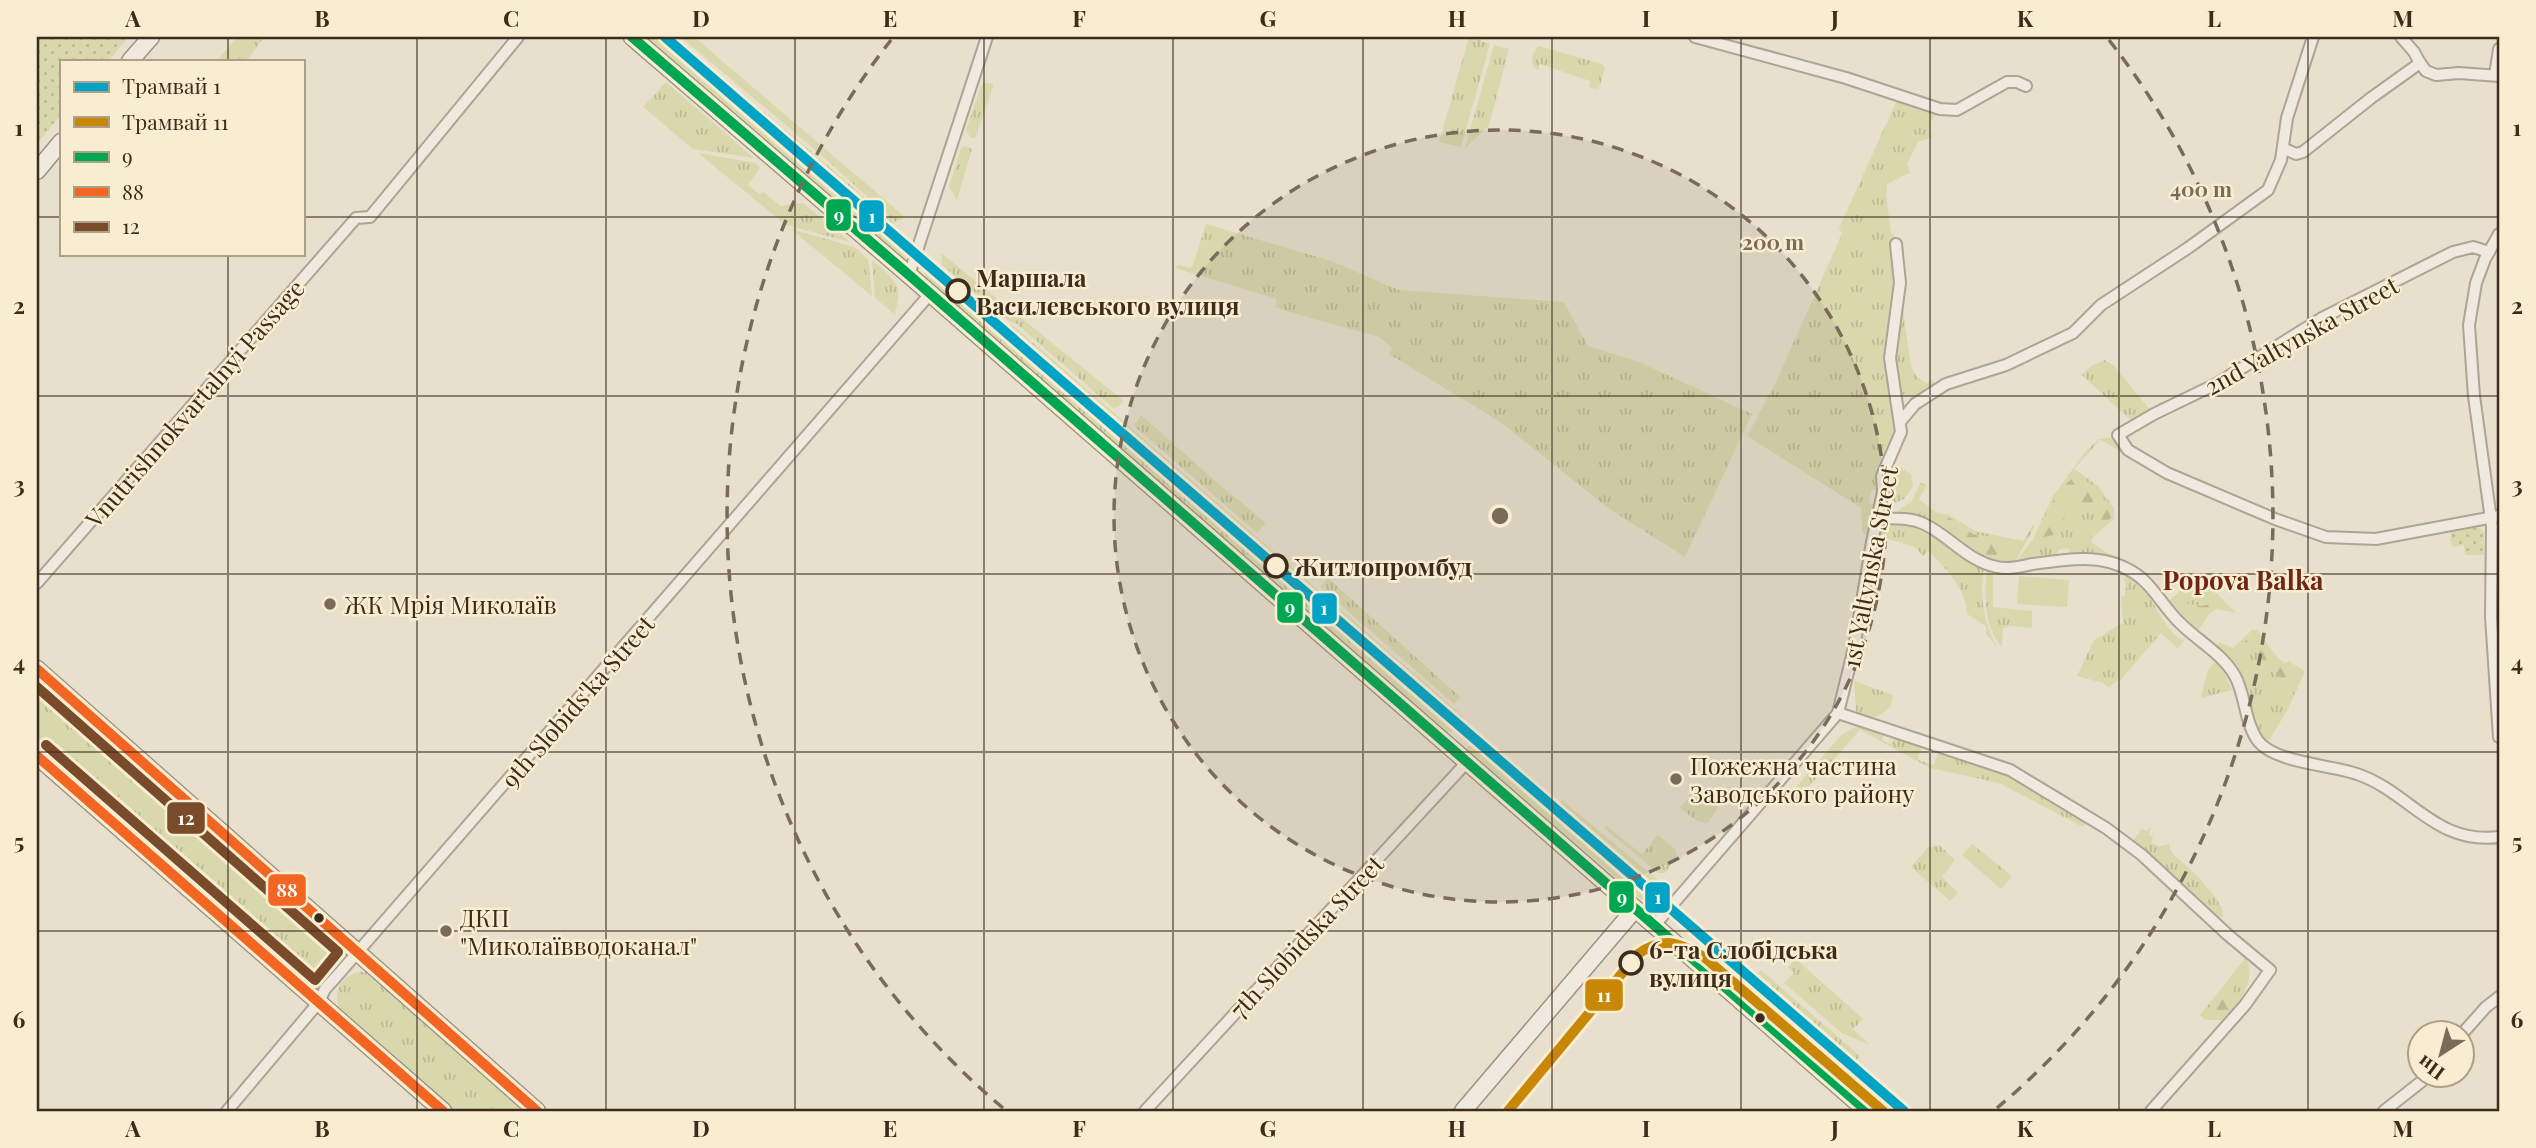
<svg xmlns="http://www.w3.org/2000/svg" width="2536" height="1148" font-family="'Playfair Display',serif">
  <style>
    .grass { fill: url(#grass-tufts) }
    .forest { fill: url(#forest-firs) }
    .park { fill: url(#park-dots) }
    .pitch { fill: #d9d8ad }
    .lines { fill: none; stroke-linecap: round; stroke-linejoin: round }
    .street-casing { stroke: #ada496; stroke-width: 14 }
    .secondary-casing { stroke: #9d9385; stroke-width: 19 }
    .street { stroke: #efe9df; stroke-width: 10 }
    .secondary { stroke: #efe9df; stroke-width: 16 }
    .bus-1-casing { stroke: #f9edd1; stroke-width: 16 }
    .bus-2-casing { stroke: #f9edd1; stroke-width: 16 }
    .bus-3-casing { stroke: #f9edd1; stroke-width: 16 }
    .bus-1 { stroke: #00a651; stroke-width: 10 }
    .bus-2 { stroke: #f26522; stroke-width: 10 }
    .bus-3 { stroke: #7a4b2a; stroke-width: 10 }
    .tram-1-casing { stroke: #f9edd1; stroke-width: 16 }
    .tram-2-casing { stroke: #f9edd1; stroke-width: 16 }
    .tram-1 { stroke: #03a3c5; stroke-width: 10 }
    .tram-2 { stroke: #c88707; stroke-width: 10 }
    .grid { fill: none; stroke: #3d2b1c; stroke-width: 2; stroke-opacity: 0.55 }
    .ring { fill: none; stroke: #796a5a; stroke-width: 3.5; stroke-dasharray: 12 9 }
    .stop-dot { fill: #f9edd1; stroke: #3d2b1c; stroke-width: 3.5 }
    .poi-dot { fill: #796a5a; stroke: #f9edd1; stroke-width: 2.5 }
    .bus-dot { fill: #3d2b1c; stroke: #f9edd1; stroke-width: 2.5 }
    .labels { text-anchor: middle; dominant-baseline: central; stroke-width: 5; stroke-linejoin: round; paint-order: stroke }
    .stop-label { font-size: 24px; font-weight: bold; fill: #3d2b1c; stroke: #f9edd1; text-anchor: start }
    .street-label { font-size: 24px; fill: #3d2b1c; stroke: #f9edd1 }
    .poi-label { font-size: 24px; fill: #3d2b1c; stroke: #f9edd1; text-anchor: start }
    .neighbourhood-label { font-size: 26px; font-weight: bold; fill: #6f2616; stroke: #f9edd1 }
    .centre { fill: #796a5a; stroke: #f9edd1; stroke-width: 3.5 }
    .ring-label { font-size: 21px; text-anchor: middle; font-weight: bold; fill: #796a5a; stroke: #f9edd1; stroke-width: 5; stroke-linejoin: round; paint-order: stroke }
    .line-badge { stroke: #f9edd1; stroke-width: 2.5 }
    .badge-label { font-size: 19px; text-anchor: middle; font-weight: bold; fill: #fff }
    .neatline { fill: none; stroke: #3d2b1c; stroke-width: 2.5 }
    .grid-label { font-size: 23px; text-anchor: middle; font-weight: bold; fill: #3d2b1c }
  </style>
  <defs>
    <pattern id="grass-tufts" width="24" height="20" patternUnits="userSpaceOnUse" patternTransform="scale(1.75)"><rect width="24" height="20" fill="#d9d8ad"/><path d="M3 7l-1-3M5 7V3M7 7l1-3M15 17l-1-3M17 17v-4M19 17l1-3" fill="none" stroke="#bbba94"/></pattern>
    <pattern id="forest-firs" width="22" height="20" patternUnits="userSpaceOnUse" patternTransform="scale(1.75)"><rect width="22" height="20" fill="#d9d8ad"/><path d="M5 1l3.5 6h-7zM16 11l3.5 6h-7z" fill="#bbba94"/></pattern>
    <pattern id="park-dots" width="8" height="8" patternUnits="userSpaceOnUse" patternTransform="scale(1.75)"><rect width="8" height="8" fill="#d9d8ad"/><path d="M2 2h.1M6 6h.1" fill="none" stroke="#bbba94" stroke-width="1.8" stroke-linecap="round"/></pattern>
  </defs>
  <rect width="100%" height="100%" fill="#e8dfcc"/>
  <g class="grass">
    <polygon points="237,37 264,37 246,61 217,61"/>
    <polygon points="646,37 675,37 682,42 889,218 911,243 905,259"/>
    <polygon points="681,37 694,37 904,216 902,220 895,222 818,152"/>
    <polygon points="1469,37 1482,37 1481,41 1490,44 1461,147 1439,142"/>
    <polygon points="1494,45 1509,49 1489,126 1465,148"/>
    <path d="M1539,46L1602,64L1605,68L1600,86L1596,89L1589,87L1590,81L1540,64L1538,70L1534,68C1530,62 1533,49 1539,46Z"/>
    <polygon points="666,82 754,158 755,158 693,149 643,107"/>
    <polygon points="984,83 994,84 975,139 970,137 966,130 981,86"/>
    <polygon points="1898,98 1944,113 1936,115 1929,123 1932,137 1918,142 1907,164 1910,173 1887,184 1886,195 1891,233 1901,243 1904,274 1893,308 1899,432 1878,490 1872,489 1869,503 1876,505 1868,536 1862,532 1861,508 1747,436 1775,384 1842,234 1839,228"/>
    <polygon points="964,146 972,149 957,200 949,187 961,148"/>
    <polygon points="698,153 756,163 760,168 748,185 760,195 763,192 781,206 803,203 850,242 786,225"/>
    <polygon points="1206,224 1331,261 1399,290 1564,302 1588,346 1637,361 1752,414 1685,557 1608,508 1500,422 1389,354 1392,348 1379,337 1289,312 1275,307 1277,299 1175,268 1178,265 1190,268 1193,265"/>
    <polygon points="791,229 854,247 868,259 872,296"/>
    <polygon points="941,253 1124,401 1118,407 1113,408 1017,324 1009,321 942,265"/>
    <polygon points="926,258 1007,324 1016,328 1464,717 1452,732 1446,732 926,278 924,271"/>
    <path d="M872,260C892,277 906,286 894,314L875,298Z"/>
    <path d="M1902,304L1911,366C1915,375 1918,380 1927,383L1933,380L1936,386L1919,396L1896,394L1892,353Z"/>
    <polygon points="2105,360 2114,366 2152,412 2134,421 2127,417 2082,375 2091,366"/>
    <polygon points="1141,415 1213,479 1266,523 1257,533 1134,426"/>
    <polygon points="2116,437 2156,471 2100,440 2074,469 2098,486 2114,508 2114,519 2094,536 2091,542 2104,551 2126,561 2126,563 2111,556 2070,553 2068,548 2058,550 2057,554 2016,561 2033,539 2053,496 2086,451 2099,439"/>
    <polygon points="1899,467 1911,474 1913,486 1904,499 1889,506"/>
    <path d="M1921,482L1927,486L1919,499L1937,513L1949,515L1975,531L2023,541L2033,525L2035,526L2015,562C1968,561 1958,532 1921,517C1912,513 1903,513 1894,513L1912,501Z"/>
    <path d="M1896,524C1929,526 1954,556 1984,568C1979,596 1983,623 1998,648L1986,634V626L1967,614C1966,587 1946,570 1929,551L1923,556L1915,547L1885,538L1882,546L1885,528Z"/>
    <path d="M1987,569L1993,571V607L2032,611V628L2010,626L2003,628L2002,648C1984,625 1984,598 1987,569Z"/>
    <path d="M2126,574C2156,590 2158,628 2184,641L2177,648L2161,633L2120,681L2118,680L2109,687L2103,683L2077,676L2094,640L2123,623L2121,597L2125,596L2126,585L2124,580Z"/>
    <path d="M2198,574L2236,613L2216,609L2210,613L2198,630C2188,622 2172,613 2170,600Z"/>
    <polygon points="1328,578 1460,697 1454,704 1320,587"/>
    <path d="M2252,630H2257C2268,642 2271,654 2285,663L2288,661L2305,671L2288,709L2268,742L2259,734L2216,647L2219,642L2233,648Z"/>
    <path d="M2216,662L2226,676L2232,690L2201,698C2205,685 2204,670 2216,662Z"/>
    <polygon points="37,680 345,951 314,987 37,746"/>
    <path d="M1854,681L1893,695C1892,710 1882,715 1869,720L1856,711Z"/>
    <polygon points="1857,726 1884,733 1882,740 1890,744 1896,737 1922,745 1918,760 1934,765 1939,750 2008,772 2088,820 2083,827 1999,783 1930,768 1860,730 1797,800 1790,794 1841,735"/>
    <polygon points="1476,734 1558,805 1562,800 1669,889 1653,905 1642,900 1472,755 1467,749"/>
    <path d="M1696,788L1713,802L1716,799C1720,810 1714,814 1707,823L1697,821L1680,808Z"/>
    <polygon points="1606,826 1642,854 1658,835 1676,850 1677,857 1665,873 1658,873 1604,828"/>
    <path d="M2149,827L2151,828L2149,835L2153,837L2151,843L2160,846L2169,844L2172,853C2186,866 2225,899 2223,917H2219L2196,902L2111,828L2132,841L2142,829L2147,831Z"/>
    <polygon points="1972,844 2012,876 2001,889 1962,855"/>
    <polygon points="1939,845 1955,860 1942,877 1958,893 1950,901 1911,867 1928,847"/>
    <polygon points="1719,951 1753,979 1761,970 1860,1056 1845,1074 1843,1073 1712,959"/>
    <path d="M2246,957C2257,982 2240,1002 2223,1020H2205L2200,1015Z"/>
    <polygon points="1796,959 1863,1019 1853,1029 1869,1044 1843,1034 1784,983 1794,973 1788,967"/>
    <path d="M358,972H366L375,977L528,1111H454L340,1010C333,993 339,978 358,972Z"/>
    <polygon points="1869,1072 1909,1111 1883,1111 1862,1093 1862,1083"/>
  </g>
  <g class="forest">
    <path d="M2075,476C2093,481 2109,500 2111,518L2100,527L2095,513L2088,505L2072,504C2063,512 2064,527 2055,534C2049,537 2043,536 2038,539C2040,518 2058,489 2075,476Z"/>
    <path d="M1918,501L1940,516L1950,518L1973,534L2020,542L2023,545L2010,560C1990,558 1969,551 1960,533L1951,532L1937,517L1925,514L1917,506Z"/>
    <polygon points="2198,582 2230,610 2214,609 2206,616 2199,627 2181,612 2177,606 2187,613 2189,611 2186,603 2201,606 2212,604 2213,600 2197,586"/>
    <polygon points="2257,631 2274,658 2301,671 2299,679 2294,683 2294,691 2291,695 2277,674 2263,665 2258,652 2242,645 2253,632"/>
    <path d="M2245,963L2247,971C2243,975 2237,980 2235,985C2228,999 2242,1004 2222,1017L2208,1011L2210,1006Z"/>
  </g>
  <g class="park">
    <polygon points="37,37 129,37 108,61 61,61 61,115 37,144"/>
    <polygon points="2479,527 2484,532 2484,555 2465,555 2464,545 2452,547 2450,531"/>
  </g>
  <polygon class="pitch" points="2019,576 2069,580 2067,607 2017,604"/>
  <g class="lines">
    <defs>
      <g id="street">
        <polyline points="1695,37 1846,78 1940,109 1957,110 2007,82 2017,82 2026,86"/>
        <polyline points="2401,37 2414,52 2420,63"/>
        <polyline points="2495,75 2499,49"/>
        <polyline points="2283,148 2296,154 2303,152 2371,98 2420,63 2426,71 2436,75 2459,73 2499,76"/>
        <polyline points="2499,234 2485,259 2476,283 2469,325 2474,396 2492,527 2491,617 2499,737"/>
        <polyline points="2489,252 2473,247 2453,252 2322,318 2218,383 2154,414 2118,435 2128,450 2167,473 2275,519 2326,537 2376,539 2499,516"/>
        <polyline points="909,275 987,37"/>
        <polyline points="1900,422 1915,404 1946,384 2006,365 2073,333 2101,305 2188,248 2268,190 2281,160 2287,118 2313,37"/>
        <path d="M1877,518C1893,519 1910,517 1924,524C1950,536 1967,561 1997,567C2009,570 2021,566 2033,564C2066,559 2102,553 2131,571C2151,582 2162,605 2178,621C2196,640 2222,653 2235,676C2246,696 2244,721 2258,741C2275,763 2332,765 2357,774C2410,792 2435,845 2499,837"/>
        <polyline points="37,583 356,218 370,217 518,37"/>
        <polyline points="1838,713 2010,770 2106,828 2142,855 2228,935 2270,970 2245,1005 2151,1111"/>
        <polyline points="1654,926 1838,713 1854,648 1872,542 1883,492 1882,476 1901,432 1890,358 1900,283 1896,244"/>
        <polyline points="2462,1034 2486,1007 2499,997"/>
        <polyline points="227,1111 319,1002 325,989 336,977 930,294"/>
        <polyline points="1145,1111 1467,762"/>
        <polyline points="2384,1111 2431,1074"/>
      </g>
      <g id="secondary">
        <polyline points="632,37 909,275 1867,1111"/>
        <polyline points="130,61 151,37"/>
        <polyline points="37,171 61,142"/>
        <polyline points="37,669 537,1111"/>
        <polyline points="37,756 443,1111"/>
        <polyline points="1463,1111 1635,909"/>
      </g>
    </defs>
    <use href="#street" class="street-casing"/>
    <use href="#secondary" class="secondary-casing"/>
    <use href="#street" class="street"/>
    <use href="#secondary" class="secondary"/>
    <defs>
      <polyline id="bus-1" points="632,37 909,275 1867,1111"/>
      <g id="bus-2">
        <polyline points="37,669 537,1111"/>
        <polyline points="37,756 443,1111"/>
      </g>
      <polyline id="bus-3" points="37,687 338,952 315,980 46,745"/>
    </defs>
    <use href="#bus-1" class="bus-1-casing"/>
    <use href="#bus-2" class="bus-2-casing"/>
    <use href="#bus-3" class="bus-3-casing"/>
    <use href="#bus-1" class="bus-1"/>
    <use href="#bus-2" class="bus-2"/>
    <use href="#bus-3" class="bus-3"/>
    <defs>
      <polyline id="tram-1" points="665,37 1904,1111"/>
      <path id="tram-2" d="M1508,1111L1638,954C1663,936 1678,942 1704,957L1883,1111"/>
    </defs>
    <use href="#tram-1" class="tram-1-casing"/>
    <use href="#tram-2" class="tram-2-casing"/>
    <use href="#tram-1" class="tram-1"/>
    <use href="#tram-2" class="tram-2"/>
  </g>
  <path class="grid" d="M228,37V61M417,37V1111M606,37V1111M795,37V1111M984,37V1111M1173,37V1111M1363,37V1111M1552,37V1111M1741,37V1111M1930,37V1111M2119,37V1111M2308,37V1111M37,217H61M303,217H2499M228,254V1111M37,396H2499M37,574H2499M37,752H2499M37,931H2499"/>
  <circle cx="1500" cy="516" r="386" fill="#796a5a" fill-opacity=".12"/>
  <g class="ring">
    <circle cx="1500" cy="516" r="386"/>
    <path d="M1003 1108A773 773 0 0 1 891 40M2109 40A773 773 0 0 1 1997 1108"/>
  </g>
  <g class="stop-dot">
    <circle cx="958" cy="291" r="11"/>
    <circle cx="1276" cy="566" r="11"/>
    <circle cx="1631" cy="963" r="11"/>
  </g>
  <g class="poi-dot">
    <circle cx="330" cy="604" r="7"/>
    <circle cx="1676" cy="779" r="7"/>
    <circle cx="446" cy="931" r="7"/>
  </g>
  <g class="bus-dot">
    <circle cx="319" cy="918" r="6"/>
    <circle cx="1760" cy="1018" r="6"/>
  </g>
  <g class="labels">
    <g class="stop-label">
      <text x="976" y="277">Маршала<tspan x="976" dy="28">Василевського вулиця</tspan></text>
      <text x="1294" y="566">Житлопромбуд</text>
      <text x="1649" y="949">6-та Слобідська<tspan x="1649" dy="28">вулиця</tspan></text>
    </g>
    <g class="street-label">
      <text transform="translate(2301 335) rotate(-29)">2nd Yaltynska Street</text>
      <text transform="translate(194 403) rotate(-49)">Vnutrishnokvartalnyi Passage</text>
      <text transform="translate(1869 567) rotate(-79)">1st Yaltynska Street</text>
      <text transform="translate(577 701) rotate(-49)">9th Slobids'ka Street</text>
      <text transform="translate(1306 936) rotate(-47)">7th Slobidska Street</text>
    </g>
    <g class="poi-label">
      <text x="344" y="604">ЖК Мрія Миколаїв</text>
      <text x="1690" y="765">Пожежна частина<tspan x="1690" dy="28">Заводського району</tspan></text>
      <text x="460" y="917">ДКП<tspan x="460" dy="28">"Миколаївводоканал"</tspan></text>
    </g>
    <g class="neighbourhood-label">
      <text x="2243" y="579">Popova Balka</text>
    </g>
  </g>
  <circle cx="1500" cy="516" r="10" class="centre"/>
  <g class="ring-label">
    <text x="2201" y="197">400 m</text>
    <text x="1773" y="250">200 m</text>
  </g>
  <g class="line-badge">
    <rect x="825" y="198" width="27" height="34" rx="7" fill="#00a651"/>
    <rect x="858" y="199" width="27" height="34" rx="7" fill="#03a3c5"/>
    <rect x="1276" y="591" width="28" height="33" rx="7" fill="#00a651"/>
    <rect x="1311" y="592" width="27" height="33" rx="7" fill="#03a3c5"/>
    <rect x="166" y="801" width="40" height="34" rx="7" fill="#7a4b2a"/>
    <rect x="267" y="873" width="40" height="34" rx="7" fill="#f26522"/>
    <rect x="1608" y="880" width="27" height="34" rx="7" fill="#00a651"/>
    <rect x="1644" y="881" width="27" height="33" rx="7" fill="#03a3c5"/>
    <rect x="1584" y="978" width="40" height="34" rx="7" fill="#c88707"/>
  </g>
  <g class="badge-label">
    <text x="839" y="222">9</text>
    <text x="872" y="223">1</text>
    <text x="1290" y="614">9</text>
    <text x="1324" y="615">1</text>
    <text x="186" y="825">12</text>
    <text x="287" y="897">88</text>
    <text x="1622" y="904">9</text>
    <text x="1658" y="904">1</text>
    <text x="1604" y="1002">11</text>
  </g>
  <rect width="2536" height="1148" fill="none" stroke="#f9edd1" stroke-width="77"/>
  <rect x="60" y="60" width="245" height="196" fill="#f9edd1" stroke="#ae9f89" stroke-width="2"/>
  <rect x="74" y="82" width="35" height="10" fill="#03a3c5" stroke="#ae9f89" stroke-width="2"/>
  <text x="122" y="94" font-size="21" fill="#3d2b1c">Трамвай 1</text>
  <rect x="74" y="117" width="35" height="10" fill="#c88707" stroke="#ae9f89" stroke-width="2"/>
  <text x="122" y="130" font-size="21" fill="#3d2b1c">Трамвай 11</text>
  <rect x="74" y="152" width="35" height="10" fill="#00a651" stroke="#ae9f89" stroke-width="2"/>
  <text x="122" y="164" font-size="21" fill="#3d2b1c">9</text>
  <rect x="74" y="187" width="35" height="10" fill="#f26522" stroke="#ae9f89" stroke-width="2"/>
  <text x="122" y="200" font-size="21" fill="#3d2b1c">88</text>
  <rect x="74" y="222" width="35" height="10" fill="#7a4b2a" stroke="#ae9f89" stroke-width="2"/>
  <text x="122" y="234" font-size="21" fill="#3d2b1c">12</text>
  <g transform="translate(2441 1054) rotate(216)"><circle r="33" fill="#f9edd1" stroke="#ae9f89" stroke-width="2"/>
  <path d="M0-5L12 26L0 18L-12 26Z" fill="#796a5a"/>
  <text y="-10" font-size="19" font-weight="bold" text-anchor="middle" fill="#3d2b1c">Пн</text>
  </g>
  <rect x="38" y="38" width="2460" height="1072" class="neatline"/>
  <g class="grid-label">
    <text x="133" y="27">A</text>
    <text x="322" y="27">B</text>
    <text x="511" y="27">C</text>
    <text x="701" y="27">D</text>
    <text x="890" y="27">E</text>
    <text x="1079" y="27">F</text>
    <text x="1268" y="27">G</text>
    <text x="1457" y="27">H</text>
    <text x="1646" y="27">I</text>
    <text x="1835" y="27">J</text>
    <text x="2025" y="27">K</text>
    <text x="2214" y="27">L</text>
    <text x="2403" y="27">M</text>
    <text x="19" y="136">1</text>
    <text x="2517" y="136">1</text>
    <text x="19" y="314">2</text>
    <text x="2517" y="314">2</text>
    <text x="19" y="493">3</text>
    <text x="2517" y="493">3</text>
    <text x="19" y="671">4</text>
    <text x="2517" y="671">4</text>
    <text x="19" y="850">5</text>
    <text x="2517" y="850">5</text>
    <text x="19" y="1028">6</text>
    <text x="2517" y="1028">6</text>
    <text x="133" y="1137">A</text>
    <text x="322" y="1137">B</text>
    <text x="511" y="1137">C</text>
    <text x="701" y="1137">D</text>
    <text x="890" y="1137">E</text>
    <text x="1079" y="1137">F</text>
    <text x="1268" y="1137">G</text>
    <text x="1457" y="1137">H</text>
    <text x="1646" y="1137">I</text>
    <text x="1835" y="1137">J</text>
    <text x="2025" y="1137">K</text>
    <text x="2214" y="1137">L</text>
    <text x="2403" y="1137">M</text>
  </g>
</svg>
